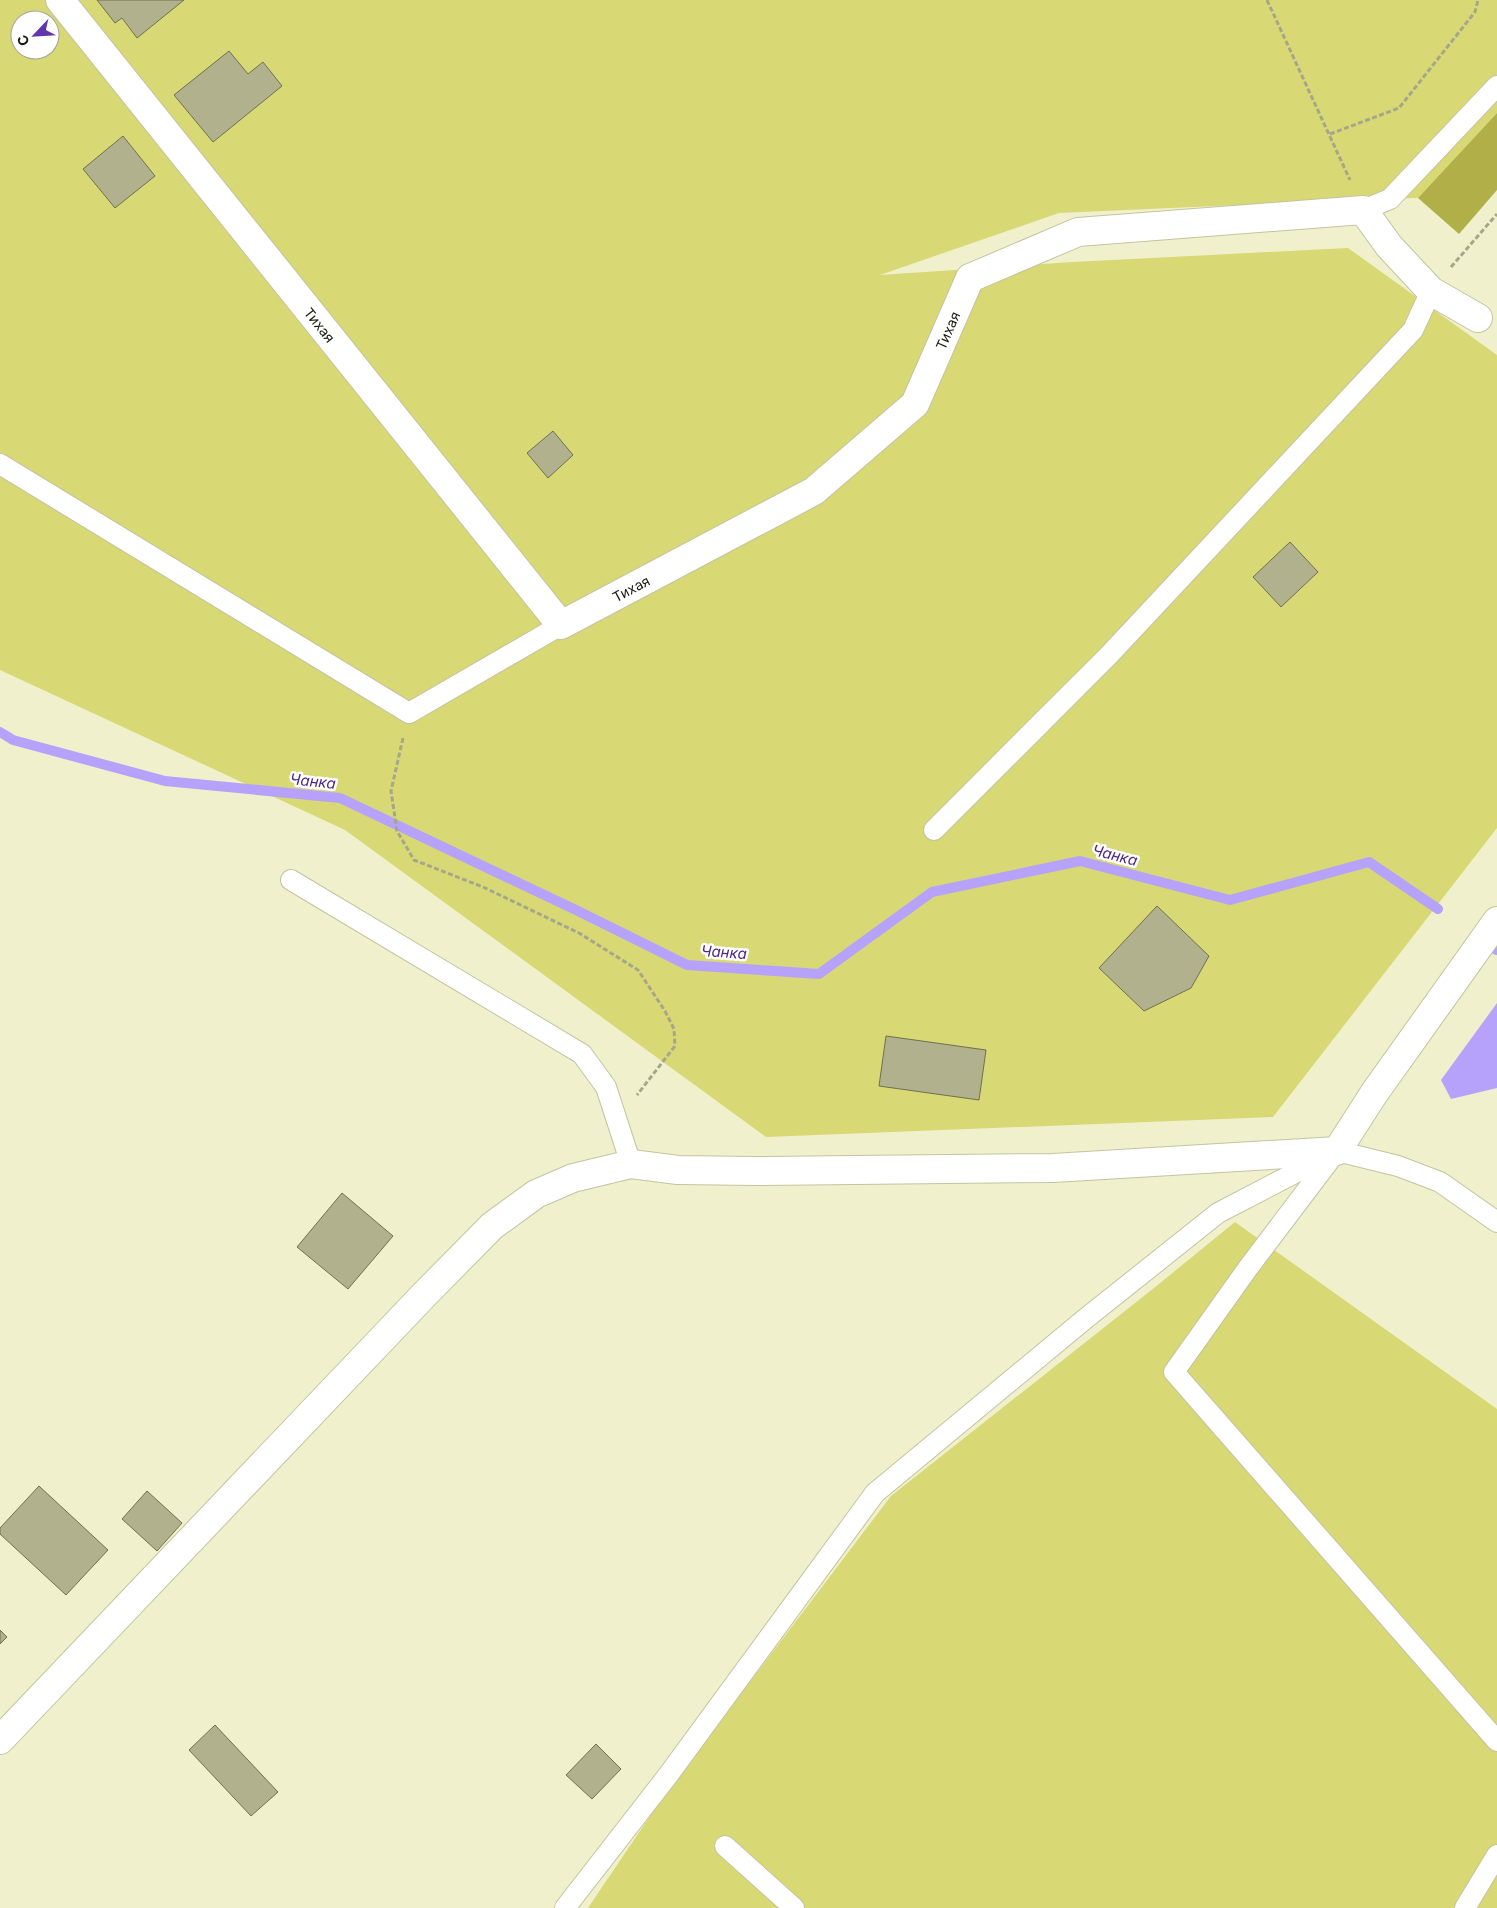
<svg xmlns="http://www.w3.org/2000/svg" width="1497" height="1908" font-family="Inter,sans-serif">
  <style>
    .green { fill: #d8d875; fill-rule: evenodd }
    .forest { fill: #b1af47 }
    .water { fill: #b7a2fb }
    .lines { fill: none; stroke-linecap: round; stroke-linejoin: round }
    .stream { stroke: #b7a2fb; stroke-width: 10 }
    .building { fill: #b1b18e; stroke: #70704f }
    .service-casing { stroke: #c3c4a0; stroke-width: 22 }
    .minor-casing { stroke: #c3c4a0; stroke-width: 30 }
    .path { stroke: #a6a78a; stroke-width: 3; stroke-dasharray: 5 2.5; stroke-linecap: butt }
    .service { stroke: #fff; stroke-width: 20 }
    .minor { stroke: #fff; stroke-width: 28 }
    .labels { text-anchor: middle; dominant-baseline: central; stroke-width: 5; stroke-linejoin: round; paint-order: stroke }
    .street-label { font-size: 14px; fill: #1a1a0c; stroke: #fff }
    .water-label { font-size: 15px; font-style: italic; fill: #4b278c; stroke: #fff }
  </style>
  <rect width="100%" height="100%" fill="#f0f1cc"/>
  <g class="green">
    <path d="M0,0H1497V113L1418,198L1373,199L1059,213L880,275L1073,262L1348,248L1497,355V828L1273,1117L766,1137L345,830L0,670ZM20,20H50V50H20Z"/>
    <polygon points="1235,1222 1497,1409 1497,1908 588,1908 667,1791 891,1496 1154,1288"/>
  </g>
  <polygon class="forest" points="1497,113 1497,190 1459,234 1418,198"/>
  <polygon class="water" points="1497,1003 1497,1088 1451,1099 1441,1080"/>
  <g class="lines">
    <g class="stream">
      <polyline points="0,732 13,740 165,781 340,798 576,910 687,965 819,974 932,892 1080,861 1230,900 1369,862 1438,909"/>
      <polyline points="1496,950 1497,950"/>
    </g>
  </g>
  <g class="building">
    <polygon points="97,0 184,0 137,38 122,18 115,23"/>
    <polygon points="229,51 248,74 263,62 282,86 213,142 174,95"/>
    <polygon points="123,136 155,176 115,208 83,169"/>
    <polygon points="553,431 573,455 548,478 527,453"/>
    <polygon points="1290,542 1318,572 1281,607 1253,577"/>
    <polygon points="1157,906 1209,956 1191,988 1144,1011 1099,968"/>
    <polygon points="886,1036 986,1050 979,1100 879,1086"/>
    <polygon points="342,1193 393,1236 348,1289 297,1247"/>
    <polygon points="39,1486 108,1550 66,1595 0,1534 0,1528"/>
    <polygon points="147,1491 182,1523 157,1551 122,1519"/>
    <polygon points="0,1630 7,1637 0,1644"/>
    <polygon points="215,1725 278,1792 251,1816 189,1750"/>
    <polygon points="596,1744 621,1769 592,1799 566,1775"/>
  </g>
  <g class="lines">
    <defs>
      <g id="service">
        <polyline points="1363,210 1390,199 1497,86"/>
        <polyline points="0,464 409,713 561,625"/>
        <polyline points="934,830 1109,655 1413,330 1431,291"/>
        <polyline points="291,880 582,1054 606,1087 631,1164"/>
        <polyline points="1332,1157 1248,1268 1174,1372 1497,1741"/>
        <polyline points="725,1846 794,1908"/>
        <polyline points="565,1908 669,1774 875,1493 1085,1319 1218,1213 1337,1151 1398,1166 1440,1182 1497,1222"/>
        <polyline points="1465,1908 1497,1855"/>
      </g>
      <g id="minor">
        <path id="s1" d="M60,0L561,625L814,491L915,404L970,278L1078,232L1363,210L1389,246L1431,291L1478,318"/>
        <polyline points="0,1740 424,1295 492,1226 536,1194 573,1178 631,1164 678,1170 755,1171 1053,1168 1337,1151 1375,1092 1497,921"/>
      </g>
    </defs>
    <use href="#service" class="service-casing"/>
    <use href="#minor" class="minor-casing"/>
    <g class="path">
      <polyline points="1267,0 1350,180"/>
      <polyline points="1330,134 1399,108 1475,12 1478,0"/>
      <polyline points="1451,267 1497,214"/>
      <polyline points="403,738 391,791 397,831 414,860 483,887 579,933 638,970 665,1011 674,1029 675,1046 637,1095"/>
    </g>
    <use href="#service" class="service"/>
    <use href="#minor" class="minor"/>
  </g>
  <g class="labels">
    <g class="street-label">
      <text stroke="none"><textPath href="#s1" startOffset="416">Тихая</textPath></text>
      <text stroke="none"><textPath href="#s1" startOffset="1301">Тихая</textPath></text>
      <text stroke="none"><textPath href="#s1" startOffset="880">Тихая</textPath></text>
    </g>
    <g class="water-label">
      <text transform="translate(313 781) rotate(6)">Чанка</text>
      <text transform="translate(1115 855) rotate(14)">Чанка</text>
      <text transform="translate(724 952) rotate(4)">Чанка</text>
    </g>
  </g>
  <g transform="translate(35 35) rotate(245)"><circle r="24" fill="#ffffff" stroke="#a3a39e"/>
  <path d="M0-4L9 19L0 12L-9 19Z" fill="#6036ae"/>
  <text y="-8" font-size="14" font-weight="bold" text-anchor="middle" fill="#1a1a0c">С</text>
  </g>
</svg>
